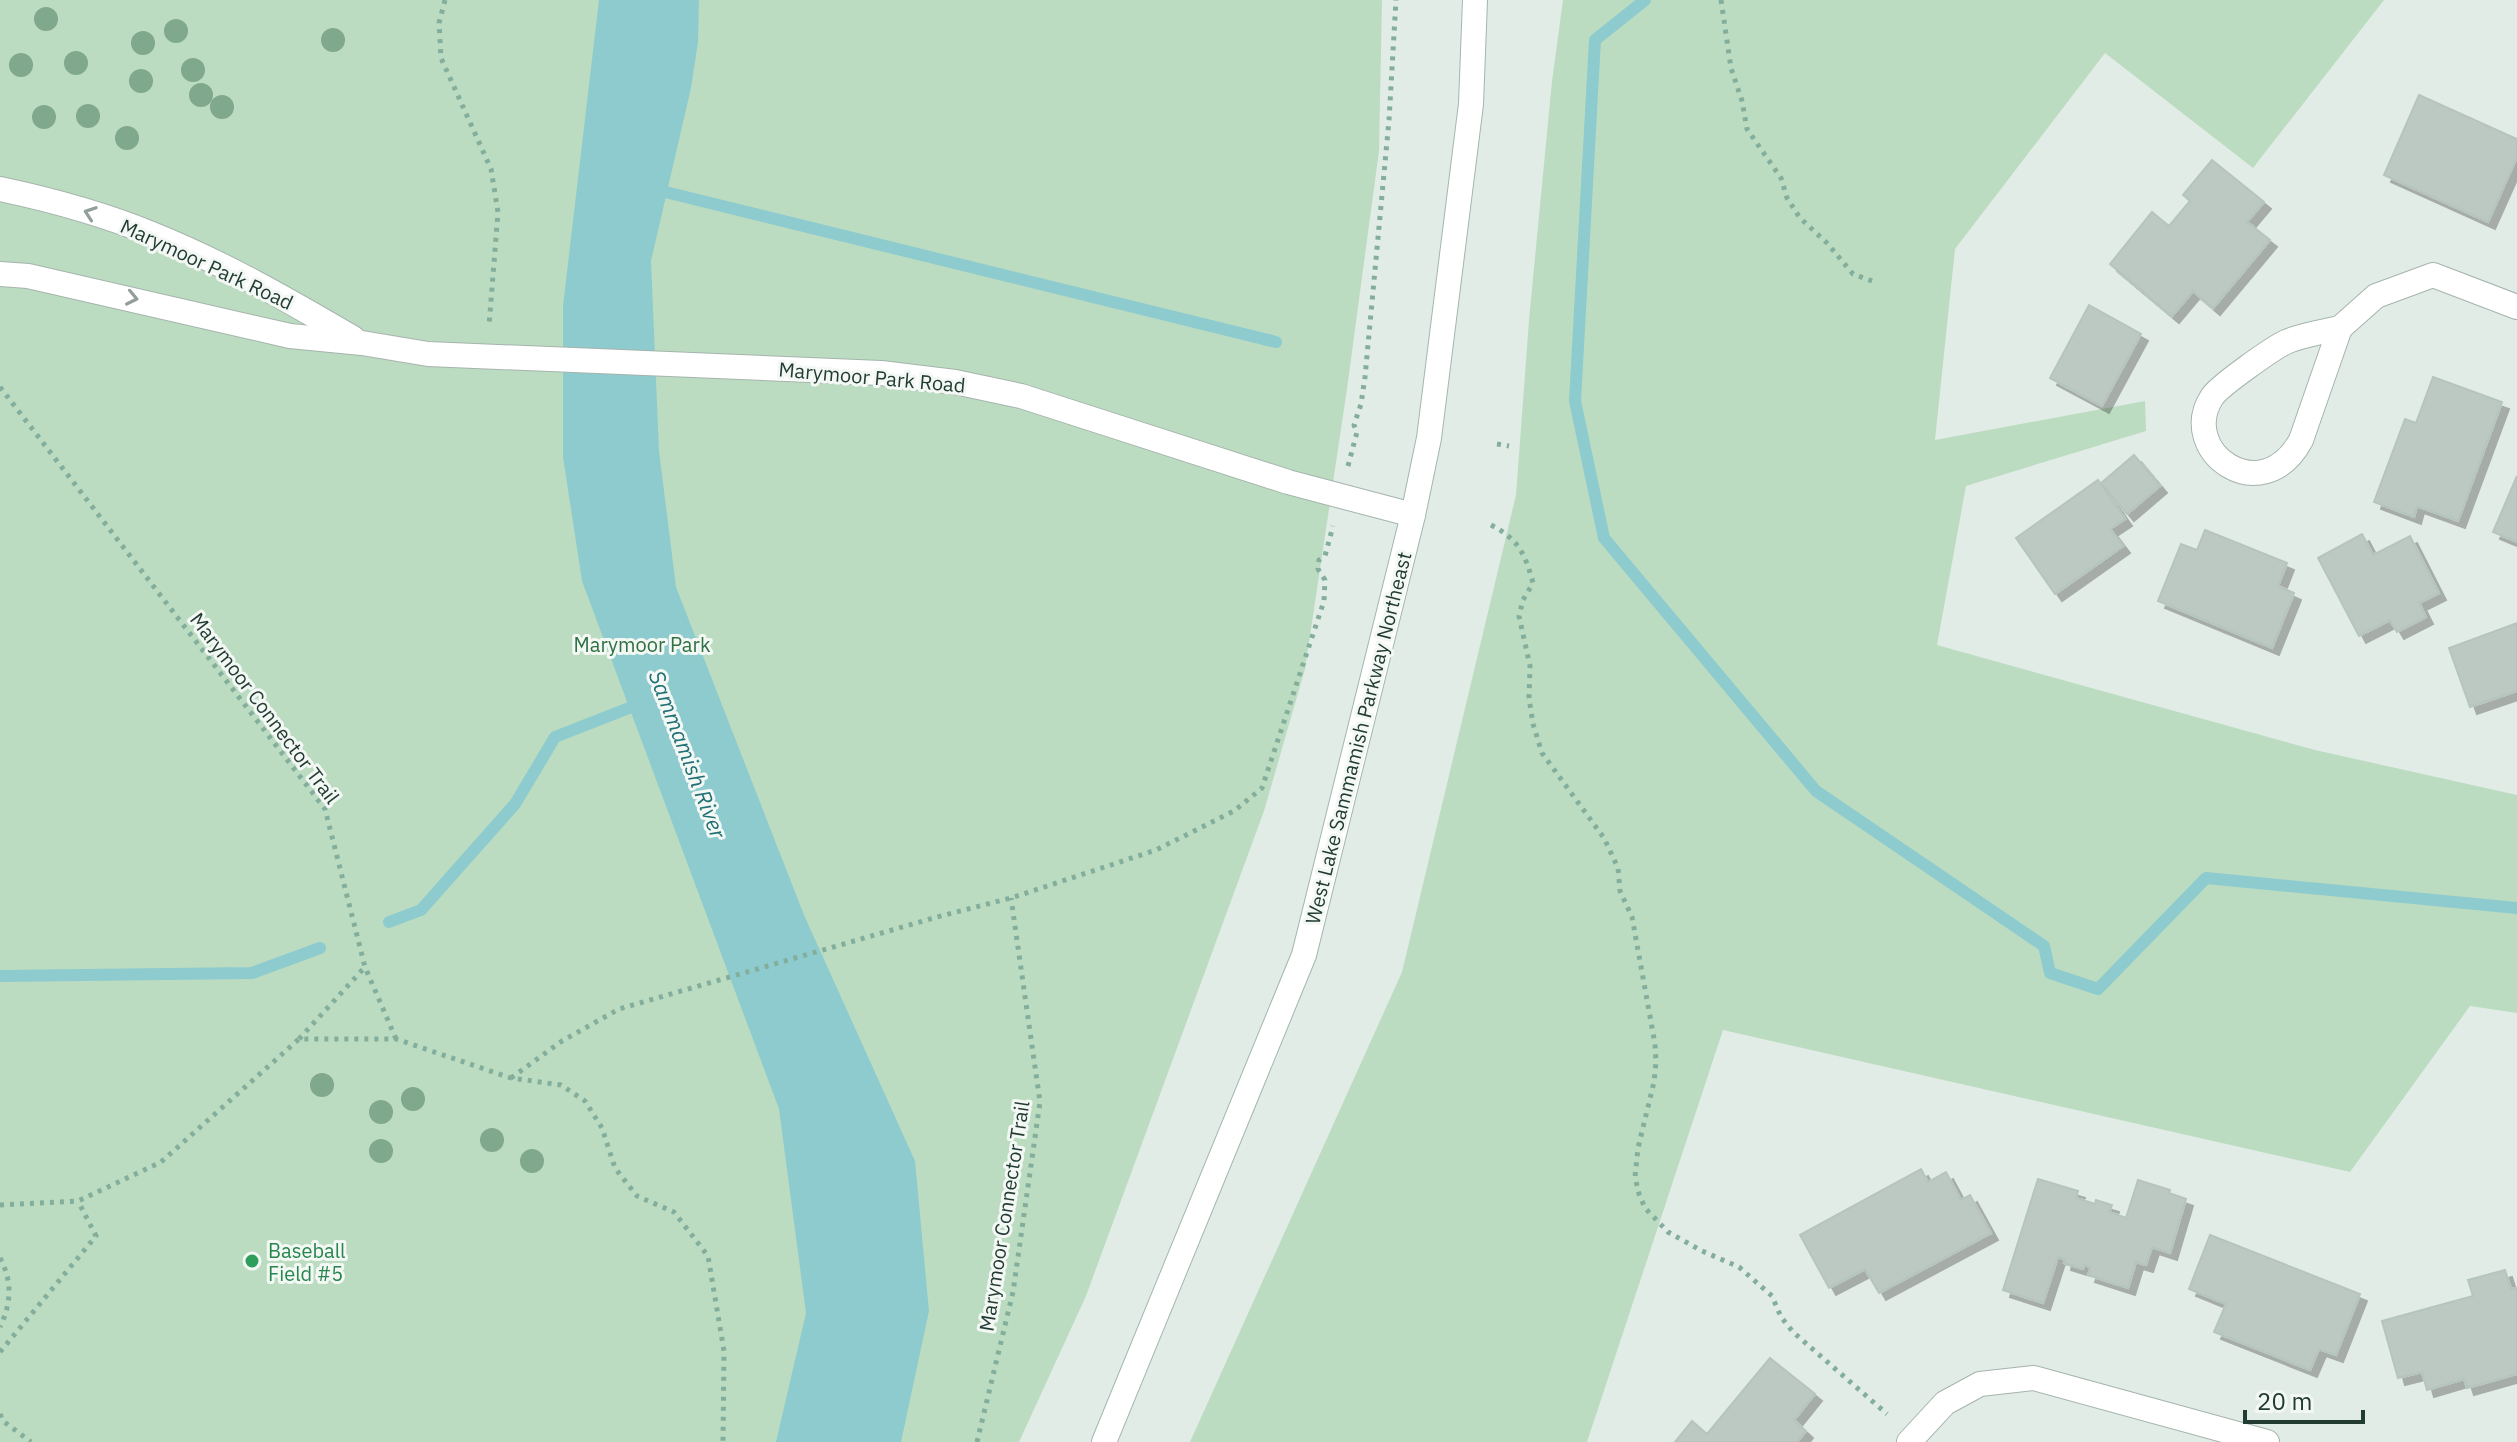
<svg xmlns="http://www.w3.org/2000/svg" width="2517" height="1442" font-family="'IBM Plex Sans',sans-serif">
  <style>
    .green { fill: #bcdcc1 }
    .water { fill: #8dcbce }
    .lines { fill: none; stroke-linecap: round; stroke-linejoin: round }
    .stream { stroke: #8dcbce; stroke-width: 12 }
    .building { fill: #bbc9c2; stroke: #b5c5bd; stroke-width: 2; filter: url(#shadow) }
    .street-casing { stroke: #a5b4ad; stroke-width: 26 }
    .secondary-casing { stroke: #a1b7ad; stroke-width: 26 }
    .path { stroke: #84ae9c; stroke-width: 5; stroke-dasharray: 4 6; stroke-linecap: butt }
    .street { stroke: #fff; stroke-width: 24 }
    .secondary { stroke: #fff; stroke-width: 24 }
    .tree { fill: #80a88c }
    .oneway { stroke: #919e99 }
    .leisure-dot { fill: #2e9e5b; stroke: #f3f8f5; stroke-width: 3 }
    .labels { text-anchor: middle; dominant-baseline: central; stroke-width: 6; stroke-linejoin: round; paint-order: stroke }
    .street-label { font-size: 20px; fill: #233c33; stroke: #f3f8f5 }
    .park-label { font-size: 20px; fill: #2f7142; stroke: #f3f8f5 }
    .leisure-label { font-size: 20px; fill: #27864d; stroke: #f3f8f5; text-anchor: start }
    .water-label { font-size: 22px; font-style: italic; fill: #207075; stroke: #f3f8f5 }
  </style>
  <defs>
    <filter id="shadow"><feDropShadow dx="7" dy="7" stdDeviation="0" flood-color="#0004"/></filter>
  </defs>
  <rect width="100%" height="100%" fill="#e2ece7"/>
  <g class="green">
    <polygon points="0,0 1382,0 1379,151 1347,389 1305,669 1264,811 1086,1296 1019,1442 0,1442"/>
    <polygon points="1563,0 2384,0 2253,168 2105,53 1955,249 1935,440 2145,401 2146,431 1966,486 1937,645 2315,750 2517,795 2517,1013 2470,1006 2350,1172 1723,1030 1587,1442 1190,1442 1402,972 1516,495 1529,320 1552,81"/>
  </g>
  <polygon class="water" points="599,0 699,0 698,42 691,88 651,261 659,451 676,587 804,915 915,1161 929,1311 901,1442 776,1442 806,1313 779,1109 582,581 563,457 563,306"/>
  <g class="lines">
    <g class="stream">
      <polyline points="1645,0 1595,40 1575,401 1604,538 1816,791 2044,946 2050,973 2098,989 2206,878 2517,908"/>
      <polyline points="653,189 1276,342"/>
      <polyline points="389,922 421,910 515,804 555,737 629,708"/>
      <polyline points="0,976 252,973 320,948"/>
    </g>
  </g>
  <g class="building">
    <polygon points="2419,95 2517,139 2517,157 2488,222 2384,175"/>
    <polygon points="2212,160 2264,202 2247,222 2270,240 2213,308 2193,291 2172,316 2110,264 2152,212 2169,226 2190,201 2183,195"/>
    <polygon points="2089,305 2141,334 2102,406 2050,378"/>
    <polygon points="2433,377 2502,402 2458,521 2417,506 2414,517 2374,502 2405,419 2416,423"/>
    <polygon points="2134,455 2160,486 2127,514 2101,483"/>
    <polygon points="2517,476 2517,542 2493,532"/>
    <polygon points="2098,480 2125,519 2110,529 2123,546 2055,594 2016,538"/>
    <polygon points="2205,530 2287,563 2278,586 2294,593 2272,648 2158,601 2181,544 2197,550"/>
    <polygon points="2362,534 2373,555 2410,536 2439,593 2419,603 2426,617 2397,632 2390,620 2359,636 2318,558"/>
    <polygon points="2517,623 2517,691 2470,707 2449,648"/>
    <polygon points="1921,1169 1928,1182 1946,1172 1961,1200 1970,1195 1991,1233 1879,1293 1865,1269 1829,1288 1800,1235"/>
    <polygon points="2038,1179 2078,1191 2076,1198 2095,1204 2096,1200 2112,1205 2109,1212 2126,1218 2138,1180 2170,1190 2169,1193 2186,1199 2170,1253 2152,1247 2146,1265 2136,1262 2128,1288 2088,1275 2091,1267 2084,1265 2083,1269 2064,1263 2065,1259 2058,1257 2043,1303 2003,1290"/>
    <polygon points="2210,1235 2360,1294 2336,1355 2319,1349 2310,1370 2214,1332 2226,1304 2189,1289"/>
    <polygon points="2505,1270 2511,1289 2517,1288 2517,1374 2467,1388 2464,1379 2427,1390 2422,1372 2398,1378 2382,1321 2473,1296 2468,1280"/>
    <polygon points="1770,1358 1815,1394 1794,1420 1806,1431 1797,1442 1675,1442 1692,1421 1707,1434"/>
  </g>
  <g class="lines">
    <defs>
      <g id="street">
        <path d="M0,189C52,200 103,214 152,234C222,262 288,300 353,338"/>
        <polyline points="0,274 28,276 290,336 362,343 428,354 881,373 955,382 1021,396 1288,482 1413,515"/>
        <path d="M2340,328L2301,440C2262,512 2177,451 2212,397C2219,386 2273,348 2286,342C2302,335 2323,332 2340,328Z"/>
        <polyline points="2340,328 2376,296 2433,275 2517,307"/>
        <polyline points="1909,1442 1945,1403 1980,1384 2034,1378 2267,1442"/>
      </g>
      <polyline id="secondary" points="1104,1442 1304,955 1413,515 1429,438 1471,104 1475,0"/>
    </defs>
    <use href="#street" class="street-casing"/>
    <use href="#secondary" class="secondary-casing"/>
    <g class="path">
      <polyline points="445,0 439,23 441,58 491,169 498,212 489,326"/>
      <polyline points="1721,0 1731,68 1742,101 1747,129 1781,178 1787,198 1800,218 1827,243 1853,274 1872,281"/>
      <polyline points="0,387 325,809 365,967 396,1039"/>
      <polyline points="1497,444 1509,446"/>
      <polyline points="1348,466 1357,432 1354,425 1361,404 1365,377 1389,120 1396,0"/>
      <path d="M1491,525C1518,539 1525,553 1533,583L1523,600L1519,616L1530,666L1529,698L1533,724L1542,753L1604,838L1618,868L1620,891L1632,917L1655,1044L1656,1062L1654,1082L1638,1148L1635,1177L1639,1194L1645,1208L1668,1232L1702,1251L1739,1267L1772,1296L1781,1317L1793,1332L1887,1414"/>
      <polyline points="299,1039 365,967"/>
      <polyline points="511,1078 562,1041 619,1009 937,917 1011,898 1156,850 1234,811 1262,788 1324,601 1325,580 1318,569 1319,560 1325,556 1333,526"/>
      <polyline points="0,1205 78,1201 161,1162 299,1039 396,1039 511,1078 561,1085 585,1101 602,1128 615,1168 637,1196 674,1212 708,1256 724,1351 723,1442"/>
      <path d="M0,1258C13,1282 11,1304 0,1327"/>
      <polyline points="0,1352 96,1236 78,1201"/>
      <polyline points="0,1414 3,1421 31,1442"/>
      <polyline points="977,1442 1013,1292 1040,1102 1011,898"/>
    </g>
    <use href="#street" class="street"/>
    <use href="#secondary" class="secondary"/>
  </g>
  <g class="tree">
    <circle cx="46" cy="19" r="12"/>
    <circle cx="176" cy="31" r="12"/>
    <circle cx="333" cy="40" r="12"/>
    <circle cx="143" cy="43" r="12"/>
    <circle cx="76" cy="63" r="12"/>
    <circle cx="21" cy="65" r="12"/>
    <circle cx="193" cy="70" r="12"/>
    <circle cx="141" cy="81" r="12"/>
    <circle cx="201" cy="95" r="12"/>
    <circle cx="222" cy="107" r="12"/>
    <circle cx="88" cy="116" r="12"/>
    <circle cx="44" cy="117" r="12"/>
    <circle cx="127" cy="138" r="12"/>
    <circle cx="322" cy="1085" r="12"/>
    <circle cx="413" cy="1099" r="12"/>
    <circle cx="381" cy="1112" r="12"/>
    <circle cx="492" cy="1140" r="12"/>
    <circle cx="381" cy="1151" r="12"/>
    <circle cx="532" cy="1161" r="12"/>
  </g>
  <defs><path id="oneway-chevron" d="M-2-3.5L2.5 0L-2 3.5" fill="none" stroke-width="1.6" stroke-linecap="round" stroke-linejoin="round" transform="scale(2)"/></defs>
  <g class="oneway">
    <use href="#oneway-chevron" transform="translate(90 213) rotate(-161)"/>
    <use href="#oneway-chevron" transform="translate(132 298) rotate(12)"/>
  </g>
  <circle class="leisure-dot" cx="252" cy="1261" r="8"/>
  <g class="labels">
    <g class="street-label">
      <text transform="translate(207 264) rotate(25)">Marymoor Park Road</text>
      <text transform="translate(872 377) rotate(5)">Marymoor Park Road</text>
      <text transform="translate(265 708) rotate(53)">Marymoor Connector Trail</text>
      <text transform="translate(1358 738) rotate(-76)">West Lake Sammamish Parkway Northeast</text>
      <text transform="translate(1004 1216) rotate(-81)">Marymoor Connector Trail</text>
    </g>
    <g class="park-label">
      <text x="642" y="644">Marymoor Park</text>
    </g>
    <g class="leisure-label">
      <text x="268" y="1250">Baseball<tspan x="268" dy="23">Field #5</tspan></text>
    </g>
    <g class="water-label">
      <text transform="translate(688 754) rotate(69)">Sammamish River</text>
    </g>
  </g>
  <path d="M2245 1410v12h118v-12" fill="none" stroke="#233c33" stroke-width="4"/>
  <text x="2257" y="1410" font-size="24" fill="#233c33" stroke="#f3f8f5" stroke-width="6" paint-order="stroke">20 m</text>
</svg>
